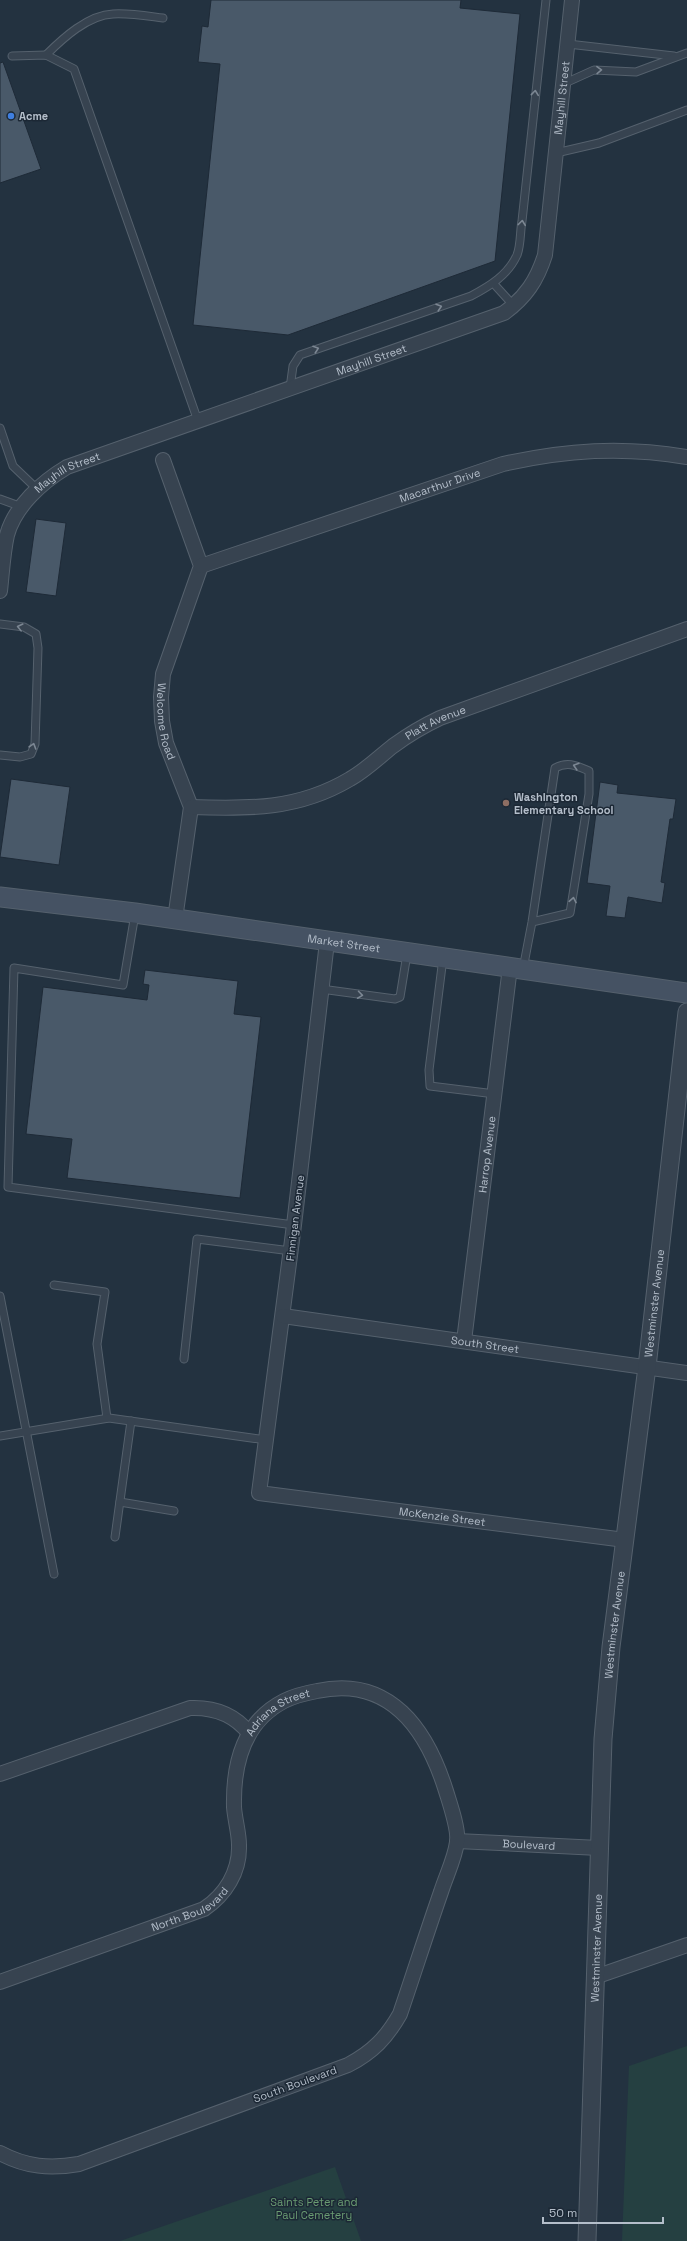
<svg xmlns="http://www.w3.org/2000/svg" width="687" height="2241" font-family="'Space Grotesk',sans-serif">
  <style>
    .green { fill: #254041 }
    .building { fill: #495969; stroke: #1e2a37 }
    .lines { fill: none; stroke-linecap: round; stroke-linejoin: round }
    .service-casing { stroke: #55616d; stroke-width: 9 }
    .minor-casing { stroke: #55616d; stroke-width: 16 }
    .tertiary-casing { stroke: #55616d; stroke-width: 19 }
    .secondary-casing { stroke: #55616d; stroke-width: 21 }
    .service { stroke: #374350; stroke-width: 7 }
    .minor { stroke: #374350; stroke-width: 14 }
    .tertiary { stroke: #374350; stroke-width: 17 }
    .secondary { stroke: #455263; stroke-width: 19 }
    .oneway { stroke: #7c8793 }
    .shop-dot { fill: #3f7fe0; stroke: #1c2835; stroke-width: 1.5 }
    .education-dot { fill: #8d6e63; stroke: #1c2835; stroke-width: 1.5 }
    .labels { text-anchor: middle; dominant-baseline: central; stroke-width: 3; stroke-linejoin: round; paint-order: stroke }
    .street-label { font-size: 11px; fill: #b4beca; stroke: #1c2835 }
    .poi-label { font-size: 11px; font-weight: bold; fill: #b4beca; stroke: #1c2835; text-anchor: start }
    .park-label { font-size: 11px; fill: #6a9c72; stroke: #1c2835 }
  </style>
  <rect width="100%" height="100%" fill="#233240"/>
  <g class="green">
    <polygon points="687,2046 687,2241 622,2241 629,2066"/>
    <polygon points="335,2167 361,2241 120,2241"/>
  </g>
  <g class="building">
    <polygon points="211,0 461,0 460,8 520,14 495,261 288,335 193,325 220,64 198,62 202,26 208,27"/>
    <polygon points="3,62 41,169 0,183 0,63"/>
    <polygon points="36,519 66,523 56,596 26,592"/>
    <polygon points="11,779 70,787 59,865 0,857"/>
    <polygon points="600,782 618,785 617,793 676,799 673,819 670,819 661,882 665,883 662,903 628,897 625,918 606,916 610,886 587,883"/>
    <polygon points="145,970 238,981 234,1014 261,1017 240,1198 67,1178 72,1139 26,1134 43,987 147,1000 149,985 143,984"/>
  </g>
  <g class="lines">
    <defs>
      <g id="service">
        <polyline points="568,44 674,56"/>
        <path d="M46,55C63,38 88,15 113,14C130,13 147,16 163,18"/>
        <polyline points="12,56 46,55 74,69 198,421"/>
        <polyline points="563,84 594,70 636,72 687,53"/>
        <polyline points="556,153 599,143 687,110"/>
        <polyline points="494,284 514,306"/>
        <path d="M290,388L293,366L300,355L471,296C490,286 508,275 517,255C521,245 520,231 522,221L546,0"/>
        <polyline points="0,428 13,466 37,489"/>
        <polyline points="0,499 22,507"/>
        <polyline points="0,624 24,627 36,634 38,648 35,744 31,754 20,757 0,755"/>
        <polyline points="135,914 123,985 14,968 8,1187 294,1225"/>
        <polyline points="443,958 429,1070 430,1086 495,1094"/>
        <path d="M523,969L532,922L555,768C568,761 577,766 589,771V794L570,913L532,922"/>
        <polyline points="321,989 395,999 400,997 407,954"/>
        <polyline points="54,1285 105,1292 97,1344 107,1418"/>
        <polyline points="0,1296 54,1574"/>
        <polyline points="184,1359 197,1239 291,1251"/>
        <polyline points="0,1436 109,1418 266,1440"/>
        <polyline points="120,1502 174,1511"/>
        <polyline points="115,1537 131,1421"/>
      </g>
      <g id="minor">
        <path id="s1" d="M163,460L201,566L163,674L161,697L162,721L166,743L191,807L175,919"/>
        <path id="s2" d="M201,566L503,464C566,450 622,446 687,457"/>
        <path id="s3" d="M0,591C2,573 3,553 7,535C15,506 42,482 67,467L504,313C526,297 537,280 545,255L572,0"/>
        <path id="s4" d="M191,807C248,809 298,810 350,779C366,770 379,757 393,746C408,735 423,726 440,718L687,629"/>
        <path id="s5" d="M327,942L294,1225L259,1493L625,1540"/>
        <path id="s6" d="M283,1316L687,1373"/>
        <path id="s7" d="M464,1341L510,967"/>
        <path d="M0,1774L190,1708C214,1707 234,1714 249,1733"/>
        <path id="s8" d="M457,1841L599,1848"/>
        <polyline points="595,1977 687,1945"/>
        <path id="s9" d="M0,1982L204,1909C225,1895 240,1872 239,1845C239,1833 235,1820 234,1807C233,1765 243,1722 284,1701C294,1696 306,1693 317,1691C390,1675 427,1730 446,1791C450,1804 459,1830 457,1842C455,1858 446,1876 441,1892C427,1932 414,1973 400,2014C387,2037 373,2052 348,2065L79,2164C50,2169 26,2167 0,2153"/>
      </g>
      <g id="tertiary">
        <path id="s10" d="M587,2241L603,1739L611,1647L647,1367L687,1012"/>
      </g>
      <g id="secondary">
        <path id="s11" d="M0,897L135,913L687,993"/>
      </g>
    </defs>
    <use href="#service" class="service-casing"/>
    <use href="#minor" class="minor-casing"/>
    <use href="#tertiary" class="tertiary-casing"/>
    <use href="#secondary" class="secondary-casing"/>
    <use href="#service" class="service"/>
    <use href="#minor" class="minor"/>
    <use href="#tertiary" class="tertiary"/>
    <use href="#secondary" class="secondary"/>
  </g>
  <defs><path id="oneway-chevron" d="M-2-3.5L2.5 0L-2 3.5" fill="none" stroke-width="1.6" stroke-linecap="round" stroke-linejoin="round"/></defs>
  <g class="oneway">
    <use href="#oneway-chevron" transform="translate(599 70) rotate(-1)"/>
    <use href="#oneway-chevron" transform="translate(535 93) rotate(-84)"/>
    <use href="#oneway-chevron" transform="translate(522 223) rotate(-83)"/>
    <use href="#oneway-chevron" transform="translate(439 307) rotate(-18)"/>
    <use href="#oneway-chevron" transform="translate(316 349) rotate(-19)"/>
    <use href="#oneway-chevron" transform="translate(20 627) rotate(-166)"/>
    <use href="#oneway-chevron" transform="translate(33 746) rotate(-73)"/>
    <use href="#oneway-chevron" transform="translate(576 766) rotate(-163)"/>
    <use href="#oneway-chevron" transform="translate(573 900) rotate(-79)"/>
    <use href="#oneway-chevron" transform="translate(360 995) rotate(8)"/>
  </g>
  <circle class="shop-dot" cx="11" cy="116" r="4"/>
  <circle class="education-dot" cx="506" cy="803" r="4"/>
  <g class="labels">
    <g class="street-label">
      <text stroke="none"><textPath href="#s3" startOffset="843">Mayhill Street</textPath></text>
      <text stroke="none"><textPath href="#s3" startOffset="472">Mayhill Street</textPath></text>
      <text stroke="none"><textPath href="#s3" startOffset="147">Mayhill Street</textPath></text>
      <text stroke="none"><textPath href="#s2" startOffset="252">Macarthur Drive</textPath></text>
      <text stroke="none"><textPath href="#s1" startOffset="275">Welcome Road</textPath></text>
      <text stroke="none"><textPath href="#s4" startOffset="267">Platt Avenue</textPath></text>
      <text stroke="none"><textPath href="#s11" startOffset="347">Market Street</textPath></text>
      <text stroke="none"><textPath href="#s7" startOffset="188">Harrop Avenue</textPath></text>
      <text transform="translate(295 1218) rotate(-83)">Finnigan Avenue</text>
      <text stroke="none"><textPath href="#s10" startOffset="941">Westminster Avenue</textPath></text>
      <text stroke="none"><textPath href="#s6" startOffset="204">South Street</textPath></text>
      <text stroke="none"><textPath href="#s5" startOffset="740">McKenzie Street</textPath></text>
      <text stroke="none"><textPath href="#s10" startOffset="617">Westminster Avenue</textPath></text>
      <text stroke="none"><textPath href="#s9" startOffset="444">Adriana Street</textPath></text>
      <text stroke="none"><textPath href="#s8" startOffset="72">Boulevard</textPath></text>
      <text stroke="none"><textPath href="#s9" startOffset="204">North Boulevard</textPath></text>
      <text stroke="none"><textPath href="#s10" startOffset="293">Westminster Avenue</textPath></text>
      <text transform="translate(295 2084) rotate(-20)">South Boulevard</text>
    </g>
    <g class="poi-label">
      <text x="19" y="116">Acme</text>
      <text x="514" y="797">Washington<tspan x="514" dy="13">Elementary School</tspan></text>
    </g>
    <g class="park-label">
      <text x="314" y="2202">Saints Peter and<tspan x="314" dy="13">Paul Cemetery</tspan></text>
    </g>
  </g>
  <path d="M543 2217v6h120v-6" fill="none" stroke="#b4beca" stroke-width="2"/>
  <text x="549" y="2217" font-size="12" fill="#b4beca" stroke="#1c2835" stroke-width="3" paint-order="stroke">50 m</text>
</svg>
